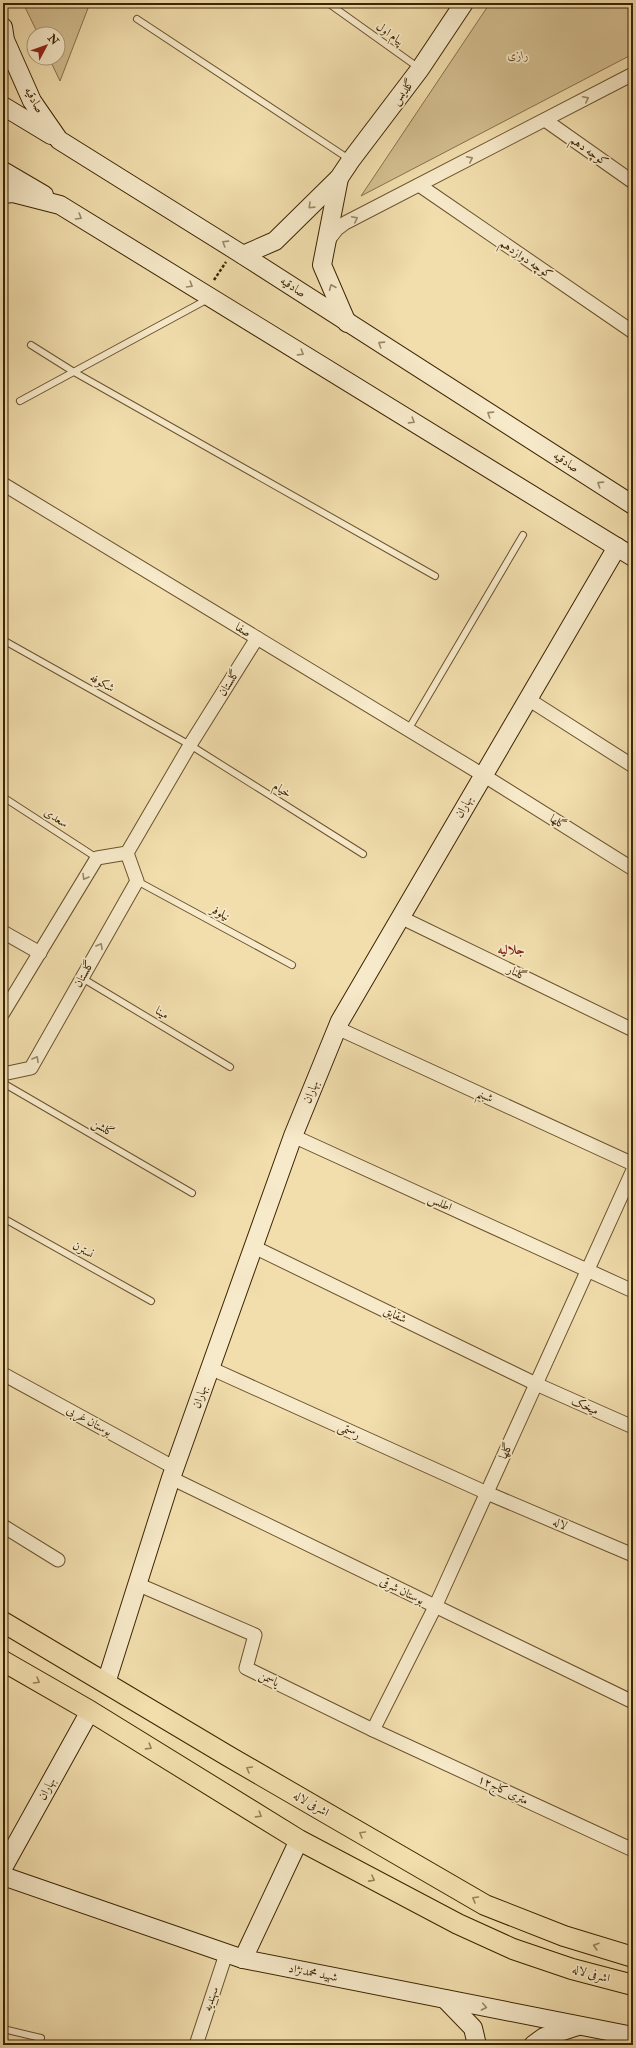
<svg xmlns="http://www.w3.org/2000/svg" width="636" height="2048" font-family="'IM FELL Double Pica',Amiri,serif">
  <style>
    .green { fill: #d3be90; stroke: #887149 }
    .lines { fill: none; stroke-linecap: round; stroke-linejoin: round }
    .lane-casing { stroke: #6a522d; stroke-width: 8 }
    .street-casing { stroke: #6a522d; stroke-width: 15 }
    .secondary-casing { stroke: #3c2402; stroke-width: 20 }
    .primary-casing { stroke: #3c2402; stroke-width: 22 }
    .path { stroke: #3c2402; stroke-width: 2.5; stroke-dasharray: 3 2; stroke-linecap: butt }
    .lane { stroke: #f7eaca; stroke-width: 6 }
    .street { stroke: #f7eaca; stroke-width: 13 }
    .secondary { stroke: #f7eaca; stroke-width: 18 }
    .primary { stroke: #f2dead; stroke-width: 20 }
    .oneway { stroke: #9a8766 }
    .oneway2 { stroke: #978158 }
    .labels { text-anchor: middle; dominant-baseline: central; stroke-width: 3.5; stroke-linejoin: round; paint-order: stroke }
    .street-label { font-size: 12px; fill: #3c2402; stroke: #f7eaca }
    .park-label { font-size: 12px; font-style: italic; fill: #624a26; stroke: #f7eaca }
    .neighbourhood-label { font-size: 13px; font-weight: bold; fill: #7a1f14; stroke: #f7eaca }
  </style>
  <rect width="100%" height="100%" fill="#f2dead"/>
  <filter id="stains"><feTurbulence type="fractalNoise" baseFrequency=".005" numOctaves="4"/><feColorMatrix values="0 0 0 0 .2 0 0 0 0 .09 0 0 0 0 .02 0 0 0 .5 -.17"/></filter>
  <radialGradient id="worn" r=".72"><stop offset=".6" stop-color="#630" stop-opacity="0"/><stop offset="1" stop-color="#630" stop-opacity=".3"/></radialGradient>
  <g class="green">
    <polygon points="23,3 90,3 60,81 49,58 58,58 58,34 38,34"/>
    <polygon points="490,3 633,3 633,54 361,196"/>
  </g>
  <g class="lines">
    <defs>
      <g id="lane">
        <polyline points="328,3 419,68"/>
        <polyline points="137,19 349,159"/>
        <polyline points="31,345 74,372 435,576"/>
        <polyline points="20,401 208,299"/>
        <polyline points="3,640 190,745 363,854"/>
        <polyline points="408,730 523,535"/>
        <polyline points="3,797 97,858"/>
        <polyline points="137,881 292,965"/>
        <polyline points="82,978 230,1067"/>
        <polyline points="3,1083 192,1193"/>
        <polyline points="3,1218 151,1301"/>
        <polyline points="3,2029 41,2038"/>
      </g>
      <g id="street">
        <polyline points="545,120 633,182"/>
        <polyline points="419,185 633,332"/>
        <polyline points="327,242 337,229 345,223 633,74"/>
        <polyline points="3,484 483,775 633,869"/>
        <polyline points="528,699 633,766"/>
        <polyline points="400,917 633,1030"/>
        <polyline points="3,932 40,953"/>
        <polyline points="3,1013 97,858 127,853 190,745 257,638"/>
        <polyline points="337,1028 633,1164"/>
        <polyline points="3,1074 31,1068 137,881 127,853"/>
        <polyline points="293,1136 633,1291"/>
        <polyline points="254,1247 536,1384 633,1427"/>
        <polyline points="210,1368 487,1493 633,1555"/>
        <polyline points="3,1374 175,1468"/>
        <polyline points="171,1478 633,1702"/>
        <polyline points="3,1526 58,1560"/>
        <polyline points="137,1584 255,1635 246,1668 373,1730 633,1850"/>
        <polyline points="373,1730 435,1607 633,1170"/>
        <polyline points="196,2045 226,1954"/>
      </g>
      <g id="secondary">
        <polyline points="3,27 5,40 32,101 59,140 243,255 633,505"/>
        <polyline points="3,106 51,135"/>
        <polyline points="3,171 44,195"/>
        <polyline points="339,178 322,265 347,323"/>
        <polyline points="3,194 13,193 60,205 633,557"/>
        <polyline points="243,255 275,241 339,178 351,160 420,69 464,3"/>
        <polyline points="106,1683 171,1478 293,1136 340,1021 617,547"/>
        <polyline points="3,1868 90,1711"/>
        <polyline points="3,1876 243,1959 633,2036"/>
        <polyline points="243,1959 299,1840"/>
        <polyline points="445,1999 473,2028 477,2045"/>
        <polyline points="533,2045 544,2037 578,2026"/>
      </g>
      <g id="primary">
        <polyline points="3,1622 228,1756 485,1905 564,1936 633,1957"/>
        <polyline points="3,1661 90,1711 299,1840 458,1924 513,1949 572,1969 633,1985"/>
      </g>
    </defs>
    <use href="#lane" class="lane-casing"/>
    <use href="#street" class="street-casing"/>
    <use href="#secondary" class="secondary-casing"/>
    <use href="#primary" class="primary-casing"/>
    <polyline class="path" points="214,280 226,262"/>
    <use href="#lane" class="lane"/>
    <use href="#street" class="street"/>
    <use href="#secondary" class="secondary"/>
    <use href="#primary" class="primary"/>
  </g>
  <defs><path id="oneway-chevron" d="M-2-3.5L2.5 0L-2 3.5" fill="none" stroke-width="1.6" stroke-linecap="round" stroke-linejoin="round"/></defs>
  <g class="oneway">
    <use href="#oneway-chevron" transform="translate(586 99) rotate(-27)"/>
    <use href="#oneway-chevron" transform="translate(470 159) rotate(-27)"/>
    <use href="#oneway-chevron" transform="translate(311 206) rotate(136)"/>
    <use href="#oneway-chevron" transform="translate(79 217) rotate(31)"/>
    <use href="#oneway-chevron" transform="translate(355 219) rotate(-27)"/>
    <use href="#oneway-chevron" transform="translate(225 243) rotate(-148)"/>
    <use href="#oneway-chevron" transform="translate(190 285) rotate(31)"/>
    <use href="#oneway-chevron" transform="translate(332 287) rotate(-113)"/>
    <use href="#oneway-chevron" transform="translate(381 344) rotate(-147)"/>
    <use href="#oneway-chevron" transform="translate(301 353) rotate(32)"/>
    <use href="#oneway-chevron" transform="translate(490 414) rotate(-147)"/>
    <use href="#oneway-chevron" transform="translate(412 421) rotate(32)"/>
    <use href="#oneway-chevron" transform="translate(600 484) rotate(-147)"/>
    <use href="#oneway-chevron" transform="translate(85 877) rotate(121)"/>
    <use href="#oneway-chevron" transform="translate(100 946) rotate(-61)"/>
    <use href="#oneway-chevron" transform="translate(36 1059) rotate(-61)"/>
    <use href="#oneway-chevron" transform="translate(484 2007) rotate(11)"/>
  </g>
  <g class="oneway2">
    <use href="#oneway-chevron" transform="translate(37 1681) rotate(30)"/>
    <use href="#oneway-chevron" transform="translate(149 1747) rotate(32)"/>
    <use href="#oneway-chevron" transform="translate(249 1769) rotate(-150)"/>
    <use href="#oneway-chevron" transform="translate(259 1815) rotate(32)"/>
    <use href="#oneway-chevron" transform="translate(362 1834) rotate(-150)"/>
    <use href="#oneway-chevron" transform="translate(372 1879) rotate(28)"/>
    <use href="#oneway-chevron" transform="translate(475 1899) rotate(-150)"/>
    <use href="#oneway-chevron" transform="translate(596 1946) rotate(-163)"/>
  </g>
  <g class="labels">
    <g class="street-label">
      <text transform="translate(390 34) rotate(35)">پیام اول</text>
      <text transform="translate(403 92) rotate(-53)">گلدیس</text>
      <text transform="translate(34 100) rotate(61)">صادقیه</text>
      <text transform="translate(589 151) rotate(35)">کوچه دهم</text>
      <text transform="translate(526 259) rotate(34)">کوچه دوازدهم</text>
      <text transform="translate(293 287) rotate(33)">صادقیه</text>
      <text transform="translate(566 462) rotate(33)">صادقیه</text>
      <text transform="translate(243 630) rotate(31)">صفا</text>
      <text transform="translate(102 683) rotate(29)">شکوفه</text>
      <text transform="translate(229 683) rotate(-58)">گلستان</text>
      <text transform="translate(282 790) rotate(32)">خیام</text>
      <text transform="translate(464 807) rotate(-60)">بهاران</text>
      <text transform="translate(56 818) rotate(33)">سعدی</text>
      <text transform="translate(558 822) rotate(32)">گلها</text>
      <text transform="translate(220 913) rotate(29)">نیلوفر</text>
      <text transform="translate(517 973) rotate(26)">گلنار</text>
      <text transform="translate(84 974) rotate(-61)">گلستان</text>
      <text transform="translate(162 1013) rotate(31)">مینا</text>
      <text transform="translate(311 1092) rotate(-68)">بهاران</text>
      <text transform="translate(485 1096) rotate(25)">شبنم</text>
      <text transform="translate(103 1128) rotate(30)">گلشن</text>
      <text transform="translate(440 1203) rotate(25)">اطلس</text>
      <text transform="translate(83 1250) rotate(29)">نسترن</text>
      <text transform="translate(395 1315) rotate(26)">شقایق</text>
      <text transform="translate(200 1397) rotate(-71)">بهاران</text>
      <text transform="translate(585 1406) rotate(24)">میخک</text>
      <text transform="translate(89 1421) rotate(29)">بوستان غربی</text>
      <text transform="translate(349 1431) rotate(24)">رستمی</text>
      <text transform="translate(506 1451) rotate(-66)">گلها</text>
      <text transform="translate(560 1524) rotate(23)">لاله</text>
      <text transform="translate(402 1591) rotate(26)">بوستان شرقی</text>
      <text transform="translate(269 1679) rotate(26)">یاسمن</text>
      <text transform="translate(47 1789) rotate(-61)">بهاران</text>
      <text transform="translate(503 1790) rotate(25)">۱۲متری کاج</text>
      <text transform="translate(311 1804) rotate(30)">اشرفی لاله</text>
      <text transform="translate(313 1973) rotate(11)">شهید محمدنژاد</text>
      <text transform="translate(591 1974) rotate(15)">اشرفی لاله</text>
      <text transform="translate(211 1999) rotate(-72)">سهندیه</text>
    </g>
    <g class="park-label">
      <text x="518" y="55">رازی</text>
    </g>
    <g class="neighbourhood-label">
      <text x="511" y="950">جلالیه</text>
    </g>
  </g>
  <rect width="636" height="2048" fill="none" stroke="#f2dead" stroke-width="16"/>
  <rect x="4" y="4" width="628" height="2040" fill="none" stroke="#3c2402" stroke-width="2"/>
  <rect x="8" y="8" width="620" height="2032" fill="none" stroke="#3c2402"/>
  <g transform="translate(46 46) rotate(49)"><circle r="19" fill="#f7eaca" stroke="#ac9b7a"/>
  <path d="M0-3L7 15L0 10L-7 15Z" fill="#8f2418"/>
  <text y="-6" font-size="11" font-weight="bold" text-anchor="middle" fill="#3c2402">N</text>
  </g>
  <rect width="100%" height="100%" filter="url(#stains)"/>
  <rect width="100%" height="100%" fill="url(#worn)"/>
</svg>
